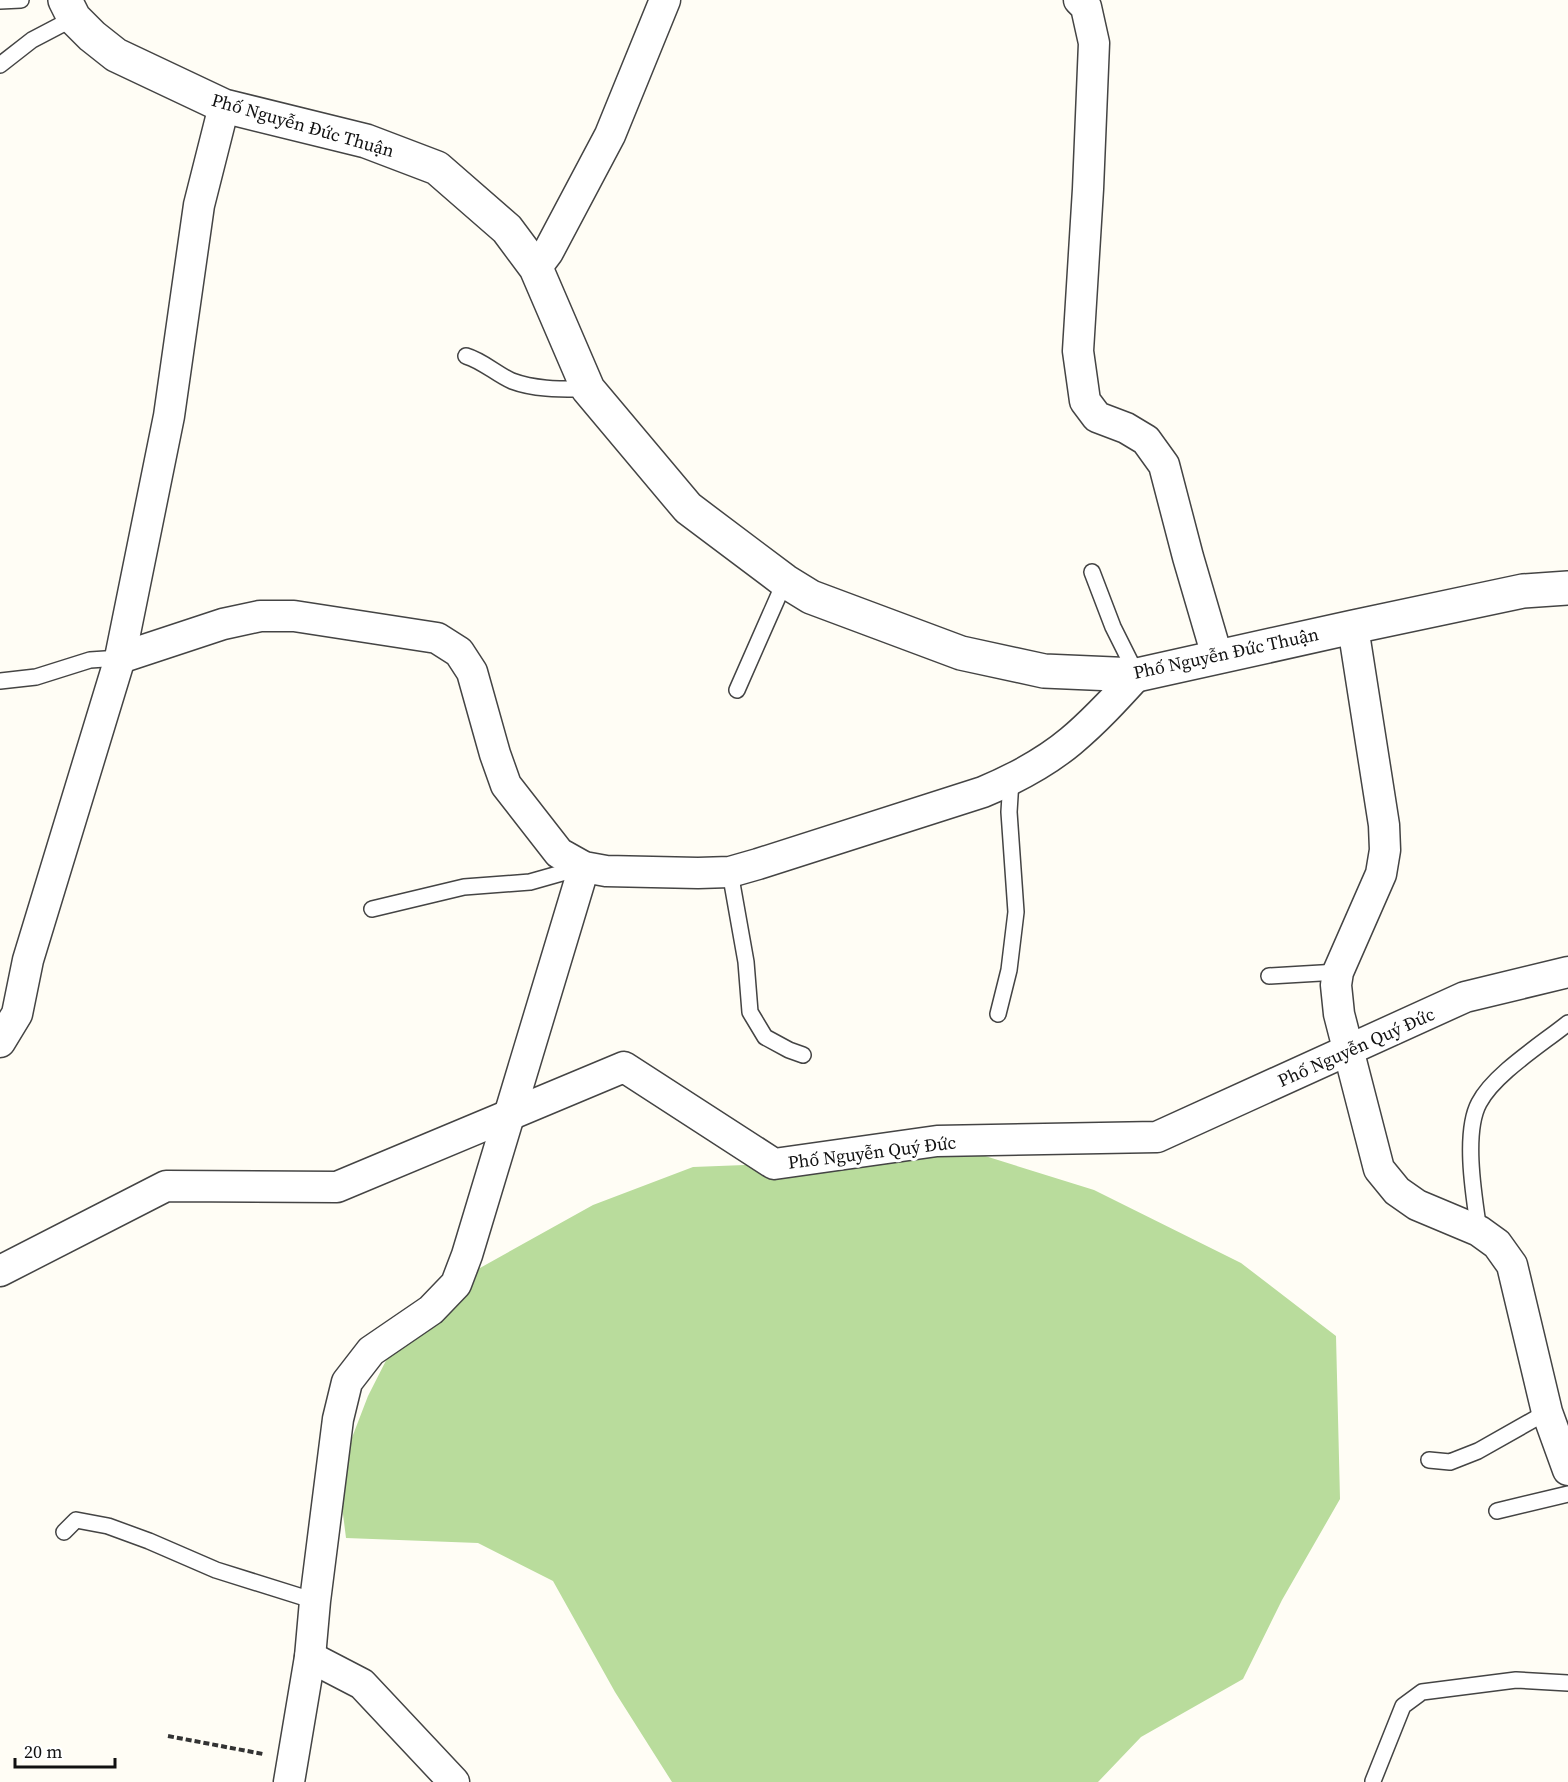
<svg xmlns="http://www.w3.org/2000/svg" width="1568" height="1782" font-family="'Source Serif 4',serif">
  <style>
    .forest { fill: #b9dc9c }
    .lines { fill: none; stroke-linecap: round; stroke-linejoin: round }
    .service-casing { stroke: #444; stroke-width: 18 }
    .minor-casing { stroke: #444; stroke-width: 33 }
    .tertiary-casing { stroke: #444; stroke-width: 36 }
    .path { stroke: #333; stroke-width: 4; stroke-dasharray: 6 3; stroke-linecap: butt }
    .service { stroke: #fff; stroke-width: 15 }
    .minor { stroke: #fff; stroke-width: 30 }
    .tertiary { stroke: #fff; stroke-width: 33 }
    .labels { text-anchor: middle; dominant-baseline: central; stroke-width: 6; stroke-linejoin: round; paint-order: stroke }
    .street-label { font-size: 18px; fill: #111; stroke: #fff }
  </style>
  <rect width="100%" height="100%" fill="#fffdf5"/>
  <polygon class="forest" points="937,1141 1094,1190 1241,1263 1336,1336 1340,1499 1282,1600 1243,1679 1141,1737 1098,1782 672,1782 615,1692 553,1581 478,1543 346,1538 338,1474 368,1396 403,1327 462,1278 593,1205 693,1167 774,1164"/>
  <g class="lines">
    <defs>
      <g id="service">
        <polyline points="0,1 21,0"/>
        <polyline points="0,65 32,40 74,18"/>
        <path d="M466,356C483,361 496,374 512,381C536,390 563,389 588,389"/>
        <polyline points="1092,572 1113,627 1137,675"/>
        <polyline points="0,681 36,677 90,660 120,658"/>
        <polyline points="737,690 785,581"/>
        <polyline points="730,872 746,962 750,1012 765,1037 789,1050 803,1055"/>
        <polyline points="372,909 464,887 530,882 583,867"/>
        <polyline points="1269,976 1338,972"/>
        <polyline points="998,1014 1009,970 1016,912 1009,812 1011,780"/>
        <path d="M1479,1231C1474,1197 1463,1133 1479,1103C1494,1074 1542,1044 1568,1023"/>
        <polyline points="1429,1460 1450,1462 1478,1451 1547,1412"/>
        <polyline points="1497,1511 1568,1494"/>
        <polyline points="64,1532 76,1520 108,1526 149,1541 216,1570 315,1601"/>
        <polyline points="1373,1781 1403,1706 1422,1692 1516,1680 1568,1683"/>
      </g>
      <g id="minor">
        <polyline points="1079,0 1086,7 1094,43 1088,189 1078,351 1085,401 1097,417 1126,428 1146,440 1164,465 1188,557 1217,656"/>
        <polyline points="536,268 548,252 610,135 665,0"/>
        <polyline points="1353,627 1384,825 1385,850 1381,874 1338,972 1336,985 1339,1014 1379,1169 1397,1191 1417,1205 1479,1231 1497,1244 1512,1265 1547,1412 1568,1470"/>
        <path d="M120,658L223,624L260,616H294L437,638L459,652L472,672L495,754L506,785L559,853L584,867L606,871L698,873L730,872L758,864L983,792C1014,779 1046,762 1071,741C1095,721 1116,698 1137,675"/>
        <polyline points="0,1042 17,1014 28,960 120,658 169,416 199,205 224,106"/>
        <polyline points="0,1271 166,1186 337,1187 624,1067 774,1164 937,1141 1157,1137 1465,997 1568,972"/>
        <polyline points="310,1657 362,1684 454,1782"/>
        <polyline points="289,1782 310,1657 315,1601 338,1419 347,1382 371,1351 431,1310 456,1284 467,1255 584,867"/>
      </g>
      <polyline id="tertiary" points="65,0 74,18 92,36 116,55 224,106 366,141 437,168 507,229 536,268 588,389 688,508 785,581 811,597 961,653 1044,671 1137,675 1353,627 1523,591 1568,588"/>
    </defs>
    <use href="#service" class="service-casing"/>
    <use href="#minor" class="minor-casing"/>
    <use href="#tertiary" class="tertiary-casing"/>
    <polyline class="path" points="168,1736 263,1754"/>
    <use href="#service" class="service"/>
    <use href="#minor" class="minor"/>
    <use href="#tertiary" class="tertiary"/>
  </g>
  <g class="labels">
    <g class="street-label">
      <text transform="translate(303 125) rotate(16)">Phố Nguyễn Đức Thuận</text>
      <text transform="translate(1226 653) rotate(-12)">Phố Nguyễn Đức Thuận</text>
      <text transform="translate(1356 1047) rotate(-24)">Phố Nguyễn Quý Đức</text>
      <text transform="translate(872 1152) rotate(-7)">Phố Nguyễn Quý Đức</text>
    </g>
  </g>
  <path d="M15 1758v9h100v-9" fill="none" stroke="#111111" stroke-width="3"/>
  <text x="24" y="1758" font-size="18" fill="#111111" stroke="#ffffff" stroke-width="4.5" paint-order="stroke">20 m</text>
</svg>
